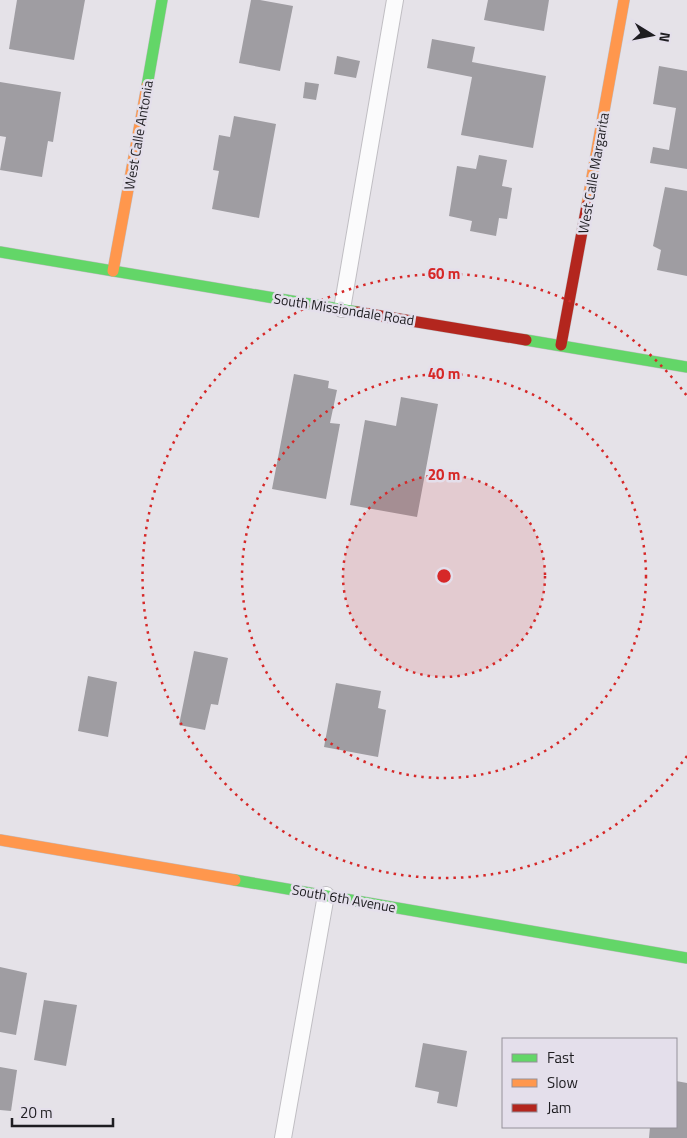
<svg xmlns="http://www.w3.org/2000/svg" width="687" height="1138" font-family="'Titillium Web',sans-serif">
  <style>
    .building { fill: #9f9da2 }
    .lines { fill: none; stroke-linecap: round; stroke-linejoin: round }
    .lane-casing { stroke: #c0bec3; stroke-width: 18 }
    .fast-casing { stroke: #c0bec3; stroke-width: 12 }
    .slow-casing { stroke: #c0bec3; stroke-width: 12 }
    .jam-casing { stroke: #c0bec3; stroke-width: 12 }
    .lane { stroke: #fbfbfc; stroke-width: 16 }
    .fast { stroke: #63d668; stroke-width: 11 }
    .slow { stroke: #ff974d; stroke-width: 11 }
    .jam { stroke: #b3261e; stroke-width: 11 }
    .ring { fill: none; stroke: #d62828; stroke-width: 2.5; stroke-dasharray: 2.5 5 }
    .labels { text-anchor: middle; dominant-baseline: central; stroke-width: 5; stroke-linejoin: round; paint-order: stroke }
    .street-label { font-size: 14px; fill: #1e1d21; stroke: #e4dfeb }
    .centre { fill: #d62828; stroke: #e4dfeb; stroke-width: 2.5 }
    .ring-label { font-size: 15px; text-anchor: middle; font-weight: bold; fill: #d62828; stroke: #e4dfeb; stroke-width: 5; stroke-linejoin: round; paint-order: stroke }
  </style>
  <rect width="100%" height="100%" fill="#e5e2e8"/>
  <g class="building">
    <polygon points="17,0 85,0 74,60 9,49"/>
    <polygon points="251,0 260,0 293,6 280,71 239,63"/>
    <polygon points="488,0 549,0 544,31 484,20"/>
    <polygon points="432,39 475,47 472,62 546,76 533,148 461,135 472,77 427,68"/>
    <polygon points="337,56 360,61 356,78 334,74"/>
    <polygon points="659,66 687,71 687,169 650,163 653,147 669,150 676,108 653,104"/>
    <polygon points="0,82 61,92 53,142 48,141 42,177 0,170 6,137 0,136"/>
    <polygon points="305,82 319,84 316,100 303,98"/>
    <polygon points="234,116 276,124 259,218 212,209 219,171 213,170 219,135 230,137"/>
    <polygon points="479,155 507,160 502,186 512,188 507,219 499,218 496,236 470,231 472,221 449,216 457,166 476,169"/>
    <polygon points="665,187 687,191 687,276 657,270 661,250 653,246"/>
    <polygon points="294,374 329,381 328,388 337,390 330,423 340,424 326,499 272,489"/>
    <polygon points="401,397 438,404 417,517 350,505 365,420 396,426"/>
    <polygon points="194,651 228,658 218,705 211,704 205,730 179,725"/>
    <polygon points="88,676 117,682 108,737 78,731"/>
    <polygon points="336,683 381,691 378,708 386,710 378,757 324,747"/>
    <polygon points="0,967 27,973 16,1035 0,1032"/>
    <polygon points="44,1000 77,1005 66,1066 34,1060"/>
    <polygon points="423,1043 467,1051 457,1107 437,1103 439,1092 415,1087"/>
    <polygon points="0,1067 17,1070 11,1111 0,1110"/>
    <polygon points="676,1081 687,1083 687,1138 649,1138 650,1127 676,1127"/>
  </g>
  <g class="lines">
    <defs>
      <g id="lane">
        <polyline points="342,309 395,0"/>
        <polyline points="283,1138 326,895"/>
      </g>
      <g id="fast">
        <polyline points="147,86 162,0"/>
        <polyline points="0,252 357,312"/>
        <polyline points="526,340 687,367"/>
        <polyline points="235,880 687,958"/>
      </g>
      <g id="slow">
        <polyline points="587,205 624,0"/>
        <polyline points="113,271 147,86"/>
        <polyline points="0,840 235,880"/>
      </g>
      <g id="jam">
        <polyline points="357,312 526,340"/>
        <polyline points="561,345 587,205"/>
      </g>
    </defs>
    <use href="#lane" class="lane-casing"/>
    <use href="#fast" class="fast-casing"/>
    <use href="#slow" class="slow-casing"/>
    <use href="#jam" class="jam-casing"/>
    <use href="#lane" class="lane"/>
    <use href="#fast" class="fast"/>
    <use href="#slow" class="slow"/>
    <use href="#jam" class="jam"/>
  </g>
  <circle cx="444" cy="576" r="101" fill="#d62828" fill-opacity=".12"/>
  <g class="ring">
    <circle cx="444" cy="576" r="101"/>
    <circle cx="444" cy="576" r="202"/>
    <path d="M687 756A302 302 0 1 1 687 396"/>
  </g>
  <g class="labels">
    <g class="street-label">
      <text transform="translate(138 135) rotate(-80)">West Calle Antonia</text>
      <text transform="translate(593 173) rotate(-80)">West Calle Margarita</text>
      <text transform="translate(344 309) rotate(9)">South Missiondale Road</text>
      <text transform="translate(344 898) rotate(10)">South 6th Avenue</text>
    </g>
  </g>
  <circle cx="444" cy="576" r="8" class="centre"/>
  <g class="ring-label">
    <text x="444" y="279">60 m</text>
    <text x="444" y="379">40 m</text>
    <text x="444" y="480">20 m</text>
  </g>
  <rect x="502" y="1038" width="175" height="90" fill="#e4dfeb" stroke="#95919a"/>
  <rect x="512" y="1054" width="25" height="8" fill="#63d668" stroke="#95919a"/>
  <text x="547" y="1063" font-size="15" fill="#1e1d21">Fast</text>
  <rect x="512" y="1079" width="25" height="8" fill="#ff974d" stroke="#95919a"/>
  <text x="547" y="1088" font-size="15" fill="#1e1d21">Slow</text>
  <rect x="512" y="1104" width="25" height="8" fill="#b3261e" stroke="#95919a"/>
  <text x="547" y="1113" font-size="15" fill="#1e1d21">Jam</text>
  <g transform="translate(652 35) rotate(100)" stroke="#e4dfeb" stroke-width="4" paint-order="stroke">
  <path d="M0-4L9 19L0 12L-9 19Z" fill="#1e1d21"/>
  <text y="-8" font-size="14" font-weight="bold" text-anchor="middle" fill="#1e1d21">N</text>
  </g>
  <path d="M12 1118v8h101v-8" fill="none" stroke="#1e1d21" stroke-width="2.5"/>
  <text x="20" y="1118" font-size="15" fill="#1e1d21" stroke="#e4dfeb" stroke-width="4" paint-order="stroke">20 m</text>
</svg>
